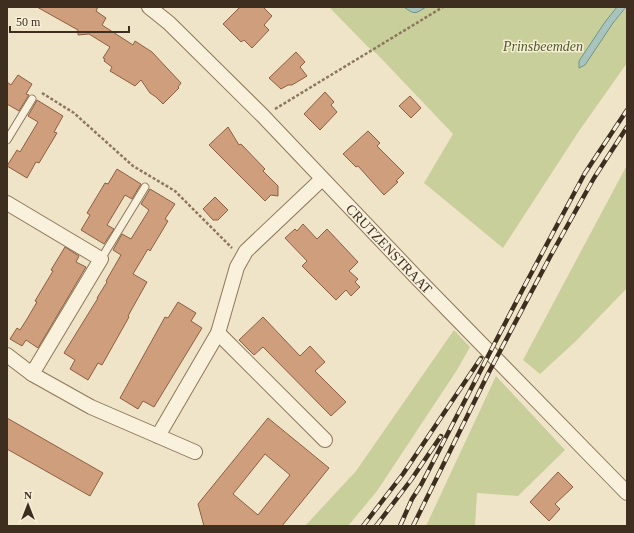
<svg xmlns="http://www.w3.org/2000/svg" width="634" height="533" font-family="Georgia,serif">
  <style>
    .green { fill: #c9cf9b }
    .water { fill: #a9c4bc; stroke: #6f938a }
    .building { fill: #cf9f7d; stroke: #8d5f41; fill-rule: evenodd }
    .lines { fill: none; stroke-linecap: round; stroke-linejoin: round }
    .lane-casing { stroke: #8d765c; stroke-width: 9 }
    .street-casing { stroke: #8d765c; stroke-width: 16 }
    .path { stroke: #8d765c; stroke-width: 2.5; stroke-dasharray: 3 2; stroke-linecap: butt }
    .lane { stroke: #faf1dc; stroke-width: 7 }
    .street { stroke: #faf1dc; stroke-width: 14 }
    .rail-casing { stroke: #3d2e20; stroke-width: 4.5 }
    .rail { stroke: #f7eed8; stroke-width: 3; stroke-dasharray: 9; stroke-linecap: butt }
    .labels { text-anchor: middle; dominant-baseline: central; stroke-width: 3; stroke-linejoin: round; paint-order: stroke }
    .park-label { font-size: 14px; font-style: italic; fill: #4d5a26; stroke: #f7eed8 }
    .street-label { font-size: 14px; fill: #3d2e20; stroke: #f7eed8 }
  </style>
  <rect width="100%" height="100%" fill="#f0e4c8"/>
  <g class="green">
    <polygon points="329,7 617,7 605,22 578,63 627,7 627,63 579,131 503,248 424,183 453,134 377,54 368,47"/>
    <polygon points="627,165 627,288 576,341 540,374 523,360"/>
    <polygon points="454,330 470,347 457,370 377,491 348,526 305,526 356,471"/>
    <polygon points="496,376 565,450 518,496 477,493 475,526 426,526"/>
  </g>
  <g class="water">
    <path d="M404,7H426C415,14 415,15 404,7Z"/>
    <polygon points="617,7 626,7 613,23 585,65 579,68 579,61 605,22"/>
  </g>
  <g class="building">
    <polygon points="37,7 98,7 96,11 106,18 102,25 133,45 135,41 152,52 181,83 178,87 179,88 163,104 156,97 150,93 141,80 135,86 110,71 112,67 104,61 105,59 103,58 110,47 89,34 78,35 78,30"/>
    <polygon points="240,7 263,7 272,16 264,25 269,30 252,48 244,40 241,42 223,24"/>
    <polygon points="296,52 305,62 300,67 307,76 292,85 288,85 281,89 269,78"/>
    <polygon points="18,75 32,84 26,94 29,95 19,111 7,104 7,82 11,85"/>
    <polygon points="325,92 334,102 331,105 337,112 320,130 304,114"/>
    <polygon points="410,96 421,108 411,118 399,106"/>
    <polygon points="37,100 63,116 54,132 57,133 39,163 36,162 27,178 7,166 17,150 20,152 38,122 28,116"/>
    <polygon points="228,127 239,145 241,144 265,169 263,171 278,186 278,196 271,195 265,201 209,145"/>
    <polygon points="368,131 380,143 377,146 404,173 396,181 398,182 384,195 358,166 356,167 343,154"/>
    <polygon points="117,169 141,184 132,199 125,195 107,225 114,229 104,244 81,230 90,215 87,213 105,183 108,184"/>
    <polygon points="150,189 175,204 165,219 168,221 150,251 148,249 133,274 147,282 128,316 129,317 102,365 98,363 88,380 70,369 75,360 64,353 98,298 97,298 107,282 106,281 121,255 113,250 122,234 131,239 149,210 141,204"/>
    <polygon points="215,197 228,210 218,220 213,220 203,209"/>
    <polygon points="303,224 317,239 327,229 358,262 349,271 358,279 355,282 360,287 351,296 346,290 336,300 302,266 307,261 285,238 295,229 297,231"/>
    <polygon points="65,247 79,256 76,262 86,267 38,348 26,340 22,346 10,339 17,328 20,330 27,319 37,302 35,301 53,271 51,270"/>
    <polygon points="178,302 196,313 191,321 202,328 154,407 143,401 138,409 120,398 165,317 168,318"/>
    <polygon points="263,317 300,356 310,346 325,362 315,371 346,402 331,416 263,347 254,355 239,340"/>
    <polygon points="7,418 103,473 90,496 7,449"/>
    <path d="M268,418L329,468L282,526H204L198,504ZM265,454L290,475L258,515L233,494Z"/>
    <polygon points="558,472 573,487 555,504 560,509 549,521 530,502"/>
  </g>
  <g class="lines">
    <defs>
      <g id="lane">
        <polyline points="7,140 32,99"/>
        <polyline points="101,259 145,187"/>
      </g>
      <g id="street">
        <path id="s1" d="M149,7L169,23L263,116L417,278L627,493"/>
        <polyline points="7,203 101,259 32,374"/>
        <polyline points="218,333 325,440"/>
        <polyline points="7,355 32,374 91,407 195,452"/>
        <polyline points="158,436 218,333 237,267 246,251 322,179"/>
      </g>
    </defs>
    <use href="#lane" class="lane-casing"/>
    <use href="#street" class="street-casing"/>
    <g class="path">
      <polyline points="42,93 74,113 133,166 175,191 232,248"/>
      <polyline points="275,109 443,7"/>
    </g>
    <use href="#lane" class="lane"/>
    <use href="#street" class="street"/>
    <defs>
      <g id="rail">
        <polyline points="363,526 403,474 481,358"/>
        <polyline points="376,526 411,480 441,436"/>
        <polyline points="400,526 412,499 421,485 525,285 585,173 627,110"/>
        <polyline points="413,526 489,372 551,255 594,178 627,127"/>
      </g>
    </defs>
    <use href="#rail" class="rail-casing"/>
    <use href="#rail" class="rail"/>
  </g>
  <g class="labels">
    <g class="park-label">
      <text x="543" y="46">Prinsbeemden</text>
    </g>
    <g class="street-label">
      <text stroke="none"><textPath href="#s1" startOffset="341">CRUTZENSTRAAT</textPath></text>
    </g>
  </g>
  <rect width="634" height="533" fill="none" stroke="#3d2e20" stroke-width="16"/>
  <g transform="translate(28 505)" stroke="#f7eed8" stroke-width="3" paint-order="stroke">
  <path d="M0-3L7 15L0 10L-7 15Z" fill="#3d2e20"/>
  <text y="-6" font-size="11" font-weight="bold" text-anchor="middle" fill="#3d2e20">N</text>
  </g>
  <path d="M10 26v6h119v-6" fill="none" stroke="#3d2e20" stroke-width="2"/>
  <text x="16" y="26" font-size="12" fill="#3d2e20" stroke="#f7eed8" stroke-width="3" paint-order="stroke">50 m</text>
</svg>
